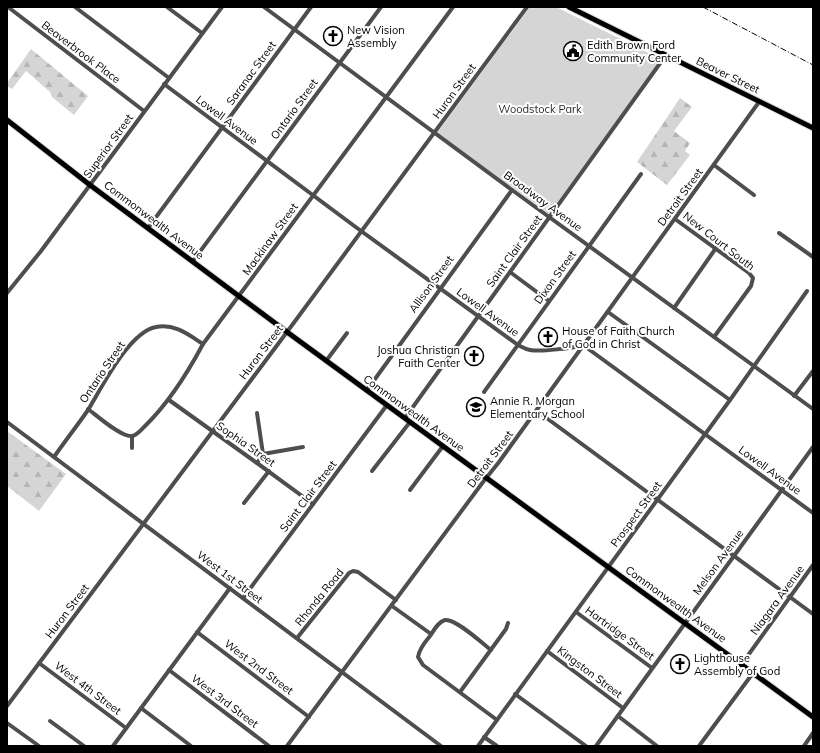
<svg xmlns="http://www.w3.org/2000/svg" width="820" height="753" font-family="Mulish,sans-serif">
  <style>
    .forest { fill: url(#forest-firs) }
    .park { fill: #d5d5d5 }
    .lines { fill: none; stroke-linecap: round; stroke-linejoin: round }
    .major-casing { stroke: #dbdbdb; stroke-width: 7 }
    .minor { stroke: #4e4e4e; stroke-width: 4 }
    .major { stroke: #000; stroke-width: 5 }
    .rail { stroke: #000; stroke-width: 1; stroke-dasharray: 6 2 1 2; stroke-linecap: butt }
    .labels { text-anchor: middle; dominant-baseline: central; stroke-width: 4; stroke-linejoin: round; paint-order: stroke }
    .poi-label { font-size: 11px; fill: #000; stroke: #fff; text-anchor: start }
    .street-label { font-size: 11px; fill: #000; stroke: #fff }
    .park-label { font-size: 11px; fill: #2c2c2c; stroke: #fff }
  </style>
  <defs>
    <pattern id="forest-firs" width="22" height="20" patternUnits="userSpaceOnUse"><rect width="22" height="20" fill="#d5d5d5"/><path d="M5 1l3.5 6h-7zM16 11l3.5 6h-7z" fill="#b5b5b5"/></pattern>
  </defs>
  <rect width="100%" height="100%" fill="#fff"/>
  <g class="forest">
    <polygon points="31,49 88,96 74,115 52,97 50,92 26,71 12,89 7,86 7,83"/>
    <polygon points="680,98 692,107 674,131 690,143 685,151 690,155 667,185 637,162"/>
    <polygon points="7,431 66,474 39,511 7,486"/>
  </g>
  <polygon class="park" points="530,7 556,7 661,59 549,214 437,133"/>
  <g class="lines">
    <defs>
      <g id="major">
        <polyline points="569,7 813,128"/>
        <polyline points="7,120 90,185 287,332 813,717"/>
      </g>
    </defs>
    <use href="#major" class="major-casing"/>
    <g class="minor">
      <polyline points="8,7 144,111"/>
      <polyline points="75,7 169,78"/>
      <polyline points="167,7 202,33"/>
      <polyline points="264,7 512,190 813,409"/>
      <path d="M164,84L357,228L518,345C522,347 525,349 530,350C541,352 573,348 583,345L813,513"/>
      <polyline points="714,165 754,195"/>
      <polyline points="675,219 749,273 753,278 751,286 714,337"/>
      <polyline points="148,228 311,7"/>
      <polyline points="779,233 813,257"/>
      <polyline points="193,261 381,7"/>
      <polyline points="510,272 549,301"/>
      <polyline points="7,293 41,251 222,7"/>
      <polyline points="674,308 716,248"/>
      <polyline points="608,312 730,400"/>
      <polyline points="326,361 347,333"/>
      <polyline points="367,390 512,190"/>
      <polyline points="484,392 641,174"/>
      <polyline points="794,396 813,371"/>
      <polyline points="169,400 257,463 313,504"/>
      <path d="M88,409C96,415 122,438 132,436C137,435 141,430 144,427C169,403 187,374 203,344L453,7"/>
      <polyline points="537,411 813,614"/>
      <polyline points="257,413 263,454"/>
      <polyline points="405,418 666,55"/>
      <polyline points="7,422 441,746"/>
      <polyline points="132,436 132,448"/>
      <path d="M54,457C65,441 77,426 88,410C102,387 129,332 156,327C174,323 189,335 203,344"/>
      <polyline points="257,463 263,454 303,447"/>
      <polyline points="372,471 410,422"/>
      <polyline points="410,490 443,446"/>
      <polyline points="244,503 269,471"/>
      <polyline points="243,598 387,405"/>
      <polyline points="392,606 431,634"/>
      <polyline points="576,612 652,668"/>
      <polyline points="197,632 309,717"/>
      <polyline points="297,638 349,573 353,571 358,572 396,600"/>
      <path d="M491,650C482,643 455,618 445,620C438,622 434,630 430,636C425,642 419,649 418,657L423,665L497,720"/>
      <polyline points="547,651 623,708"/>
      <polyline points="39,663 126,728"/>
      <polyline points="741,665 813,565"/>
      <polyline points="169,670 269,746"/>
      <polyline points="460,692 506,629 508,623"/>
      <polyline points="515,694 586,746"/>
      <polyline points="7,706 287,332 527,7"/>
      <polyline points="141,708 191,746"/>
      <polyline points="618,716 657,746"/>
      <polyline points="50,721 84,746"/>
      <polyline points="7,723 39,746"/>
      <polyline points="484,737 497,746"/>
      <polyline points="113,746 230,588"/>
      <polyline points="287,746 483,482 499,462 759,102"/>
      <polyline points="478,746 730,400 807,291"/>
      <polyline points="596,746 813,447"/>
      <polyline points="699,746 753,673"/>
      <polyline points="804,746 813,733"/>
    </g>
    <use href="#major" class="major"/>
    <polyline class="rail" points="703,7 813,65"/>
  </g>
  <defs>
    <symbol id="church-ring" viewBox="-11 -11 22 22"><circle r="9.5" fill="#fff" stroke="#000" stroke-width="1.5"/><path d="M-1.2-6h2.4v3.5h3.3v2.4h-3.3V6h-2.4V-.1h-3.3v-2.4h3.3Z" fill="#000"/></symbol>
    <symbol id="civic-ring" viewBox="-11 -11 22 22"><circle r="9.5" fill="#fff" stroke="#000" stroke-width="1.5"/><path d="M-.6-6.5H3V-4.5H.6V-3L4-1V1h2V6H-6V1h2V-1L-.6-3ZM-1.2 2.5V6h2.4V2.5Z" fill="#000"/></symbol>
    <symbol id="school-ring" viewBox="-11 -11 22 22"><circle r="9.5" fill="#fff" stroke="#000" stroke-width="1.5"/><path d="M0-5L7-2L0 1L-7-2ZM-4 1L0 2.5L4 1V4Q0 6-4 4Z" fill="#000"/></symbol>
  </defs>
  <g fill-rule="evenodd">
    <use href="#church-ring" x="322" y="25" width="22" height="22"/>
    <use href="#civic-ring" x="562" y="40" width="22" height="22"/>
    <use href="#church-ring" x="537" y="326" width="22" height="22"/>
    <use href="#church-ring" x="463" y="345" width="22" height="22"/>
    <use href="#school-ring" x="465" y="396" width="22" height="22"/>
    <use href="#church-ring" x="669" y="653" width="22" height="22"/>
  </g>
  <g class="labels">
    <g class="poi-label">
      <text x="347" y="30">New Vision<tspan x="347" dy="13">Assembly</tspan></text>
      <text x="587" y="45">Edith Brown Ford<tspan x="587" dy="13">Community Center</tspan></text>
      <text x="562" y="331">House of Faith Church<tspan x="562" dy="13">of God in Christ</tspan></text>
      <text x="460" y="350" text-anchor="end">Joshua Christian<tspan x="460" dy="13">Faith Center</tspan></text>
      <text x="490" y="401">Annie R. Morgan<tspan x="490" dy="13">Elementary School</tspan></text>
      <text x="694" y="658">Lighthouse<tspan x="694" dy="13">Assembly of God</tspan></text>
    </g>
    <g class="street-label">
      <text transform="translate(81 52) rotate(37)">Beaverbrook Place</text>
      <text transform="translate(251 73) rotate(-54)">Saranac Street</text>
      <text transform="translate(728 75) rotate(26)">Beaver Street</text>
      <text transform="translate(454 91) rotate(-54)">Huron Street</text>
      <text transform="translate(294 109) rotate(-54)">Ontario Street</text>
      <text transform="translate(227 120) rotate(37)">Lowell Avenue</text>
      <text transform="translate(108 146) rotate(-54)">Superior Street</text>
      <text transform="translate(680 197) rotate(-54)">Detroit Street</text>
      <text transform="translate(543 201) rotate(36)">Broadway Avenue</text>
      <text transform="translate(154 220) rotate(37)">Commonwealth Avenue</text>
      <text transform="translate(270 239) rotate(-54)">Mackinaw Street</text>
      <text transform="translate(719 241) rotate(38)">New Court South</text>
      <text transform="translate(514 251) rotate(-54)">Saint Clair Street</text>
      <text transform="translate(555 277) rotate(-54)">Dixon Street</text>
      <text transform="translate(431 284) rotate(-54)">Allison Street</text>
      <text transform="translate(488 312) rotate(36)">Lowell Avenue</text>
      <text transform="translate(261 352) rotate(-53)">Huron Street</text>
      <text transform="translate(102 372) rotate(-56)">Ontario Street</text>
      <text transform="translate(414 413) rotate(36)">Commonwealth Avenue</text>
      <text transform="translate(246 444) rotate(35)">Sophia Street</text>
      <text transform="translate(490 459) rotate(-53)">Detroit Street</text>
      <text transform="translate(770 470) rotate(36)">Lowell Avenue</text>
      <text transform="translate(308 496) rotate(-53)">Saint Clair Street</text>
      <text transform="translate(636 514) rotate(-54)">Prospect Street</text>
      <text transform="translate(718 562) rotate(-54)">Melson Avenue</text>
      <text transform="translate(230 577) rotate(37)">West 1st Street</text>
      <text transform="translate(319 597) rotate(-51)">Rhonda Road</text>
      <text transform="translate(777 600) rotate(-54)">Niagara Avenue</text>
      <text transform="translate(676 604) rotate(36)">Commonwealth Avenue</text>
      <text transform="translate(67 611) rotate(-53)">Huron Street</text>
      <text transform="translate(620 633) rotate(36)">Hartridge Street</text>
      <text transform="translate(259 667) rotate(37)">West 2nd Street</text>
      <text transform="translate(590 672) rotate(37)">Kingston Street</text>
      <text transform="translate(88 688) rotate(37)">West 4th Street</text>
      <text transform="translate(225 701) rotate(37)">West 3rd Street</text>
    </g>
    <g class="park-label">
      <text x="540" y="109">Woodstock Park</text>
    </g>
  </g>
  <rect width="820" height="753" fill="none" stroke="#000000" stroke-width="16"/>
</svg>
